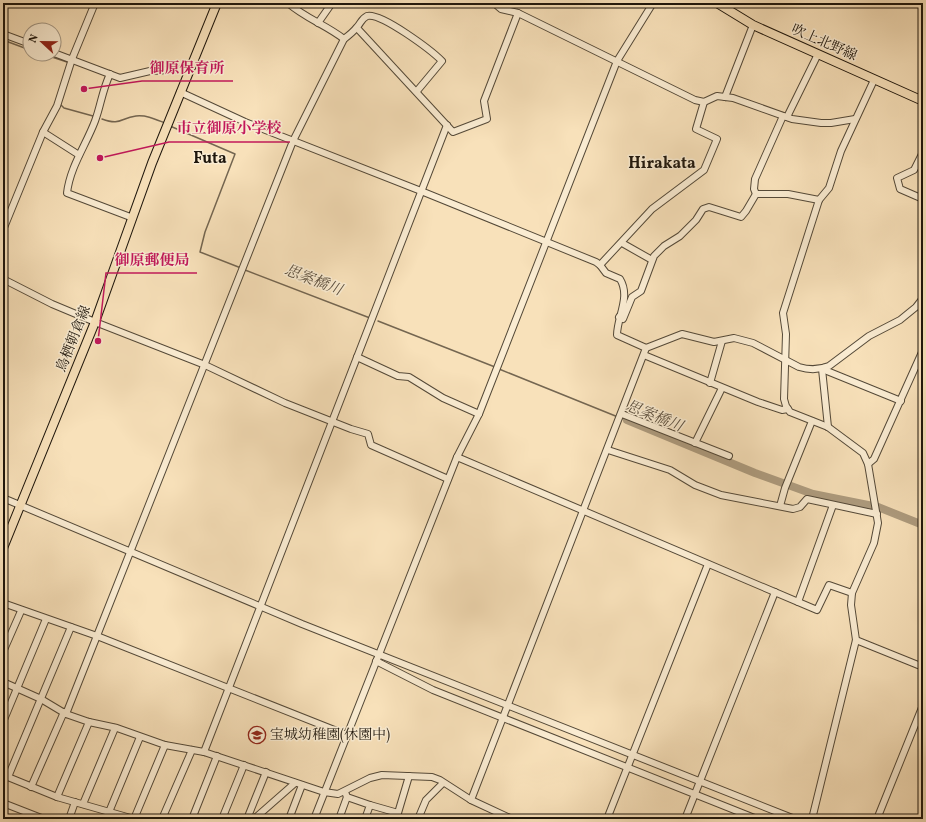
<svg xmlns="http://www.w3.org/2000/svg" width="926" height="822" font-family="Vollkorn,'Noto Serif JP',serif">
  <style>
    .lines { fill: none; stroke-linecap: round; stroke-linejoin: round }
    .stream { stroke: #746651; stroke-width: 1.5 }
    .river { stroke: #ae9c7f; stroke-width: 8 }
    .minor-casing { stroke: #544938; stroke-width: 8 }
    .major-casing { stroke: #1e160c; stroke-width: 10 }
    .minor { stroke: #faecd2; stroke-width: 6 }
    .major { stroke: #f8e1ba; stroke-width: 8 }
    .labels { text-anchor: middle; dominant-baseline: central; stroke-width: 3; stroke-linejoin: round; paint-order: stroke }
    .street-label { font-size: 14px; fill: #1e160c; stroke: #faecd2 }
    .poi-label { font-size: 14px; fill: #1e160c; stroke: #faecd2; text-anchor: start }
    .water-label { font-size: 15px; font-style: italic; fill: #5f5240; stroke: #faecd2 }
    .quarter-label { font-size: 16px; font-weight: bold; fill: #1e160c; stroke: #faecd2 }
    .leader { fill: none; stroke: #c2185b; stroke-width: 1.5 }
    .callout-dot { fill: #c2185b; stroke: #faecd2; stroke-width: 1.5 }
    .callout-label { font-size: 15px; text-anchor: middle; font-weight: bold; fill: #c2185b; stroke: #faecd2; stroke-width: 3; stroke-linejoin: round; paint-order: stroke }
  </style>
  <rect width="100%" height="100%" fill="#f8e1ba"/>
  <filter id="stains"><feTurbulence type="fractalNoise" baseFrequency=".005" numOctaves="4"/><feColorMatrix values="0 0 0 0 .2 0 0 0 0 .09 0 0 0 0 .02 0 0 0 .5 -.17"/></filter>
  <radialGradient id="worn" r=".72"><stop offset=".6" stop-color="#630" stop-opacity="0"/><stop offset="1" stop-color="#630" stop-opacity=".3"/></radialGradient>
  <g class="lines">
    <g class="stream">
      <polyline points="3,40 30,50"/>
      <polyline points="43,54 67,62"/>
      <polyline points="60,104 64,108 93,116"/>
      <path d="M102,119C121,126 120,118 136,116C147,115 155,119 165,123"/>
      <polyline points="170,126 235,154 205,232 200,252 241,268"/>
      <polyline points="245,270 370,318"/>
      <polyline points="378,321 495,367"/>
      <polyline points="499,369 618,417"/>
      <polyline points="621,418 627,420"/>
    </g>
    <polyline class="river" points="627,420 755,473 813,494 878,507 923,525"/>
    <defs>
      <g id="minor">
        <path d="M288,3C305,18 326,25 344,39"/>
        <polyline points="494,3 501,9 518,13 695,100 704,102 717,96 733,98 792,119 821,123 831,123 855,119"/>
        <polyline points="318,23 332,3"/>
        <polyline points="357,28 453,132 487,119 484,101 518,13"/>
        <polyline points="3,34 30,44"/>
        <polyline points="54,53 120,78 150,71 190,69"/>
        <path d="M110,74C102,91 101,105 95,121C86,145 70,167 67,193L133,218"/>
        <path d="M180,92L245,122L421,191L596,262L600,265L606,273L620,279C631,297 617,317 617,335L646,348L682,334L714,342L734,338L753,343L799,367C809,370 819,370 829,366L869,336L900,320L916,307L923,298"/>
        <polyline points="725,97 753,25"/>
        <polyline points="787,117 818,54"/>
        <polyline points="43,132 79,155"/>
        <polyline points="923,152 914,170 897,178 900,189 923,199"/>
        <polyline points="756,194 754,189 755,179 783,116"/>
        <polyline points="756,194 788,194 819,200"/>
        <polyline points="3,230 43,132 57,106 72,59 95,3"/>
        <polyline points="622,243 652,260"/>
        <polyline points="600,265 652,209 704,170 717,139 696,129 704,102"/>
        <polyline points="3,279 52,304 95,322 205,365 285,403 351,429 368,434 371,445 448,479"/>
        <polyline points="619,317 623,319 632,297 641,291 654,256 664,246 680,236 696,220 703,209 709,207 741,217 746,211 756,194"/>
        <polyline points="644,355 758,402 782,410 788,409"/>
        <polyline points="357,357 398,376 409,377 443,398 479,414"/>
        <polyline points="824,368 827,371 901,401"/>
        <polyline points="822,369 828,427"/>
        <polyline points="710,383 722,341"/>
        <polyline points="622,414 729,456"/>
        <polyline points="695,443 722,388"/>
        <polyline points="608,450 670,470 695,485 721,495 793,509 800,507 807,499 877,514"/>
        <polyline points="457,457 817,610 829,585 852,593"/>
        <polyline points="868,464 874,459 923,350"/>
        <polyline points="3,498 302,624 795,819"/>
        <polyline points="780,506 785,488 812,421"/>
        <polyline points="798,602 833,505"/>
        <polyline points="3,603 97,636 347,735"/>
        <polyline points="856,640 923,667"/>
        <polyline points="3,652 21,611"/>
        <polyline points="376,661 433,690 757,819"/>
        <polyline points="3,682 41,699 66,714 89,722 117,728 165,745 204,752 324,792 338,794 370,778 382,775 432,777 440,780 471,800 512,819"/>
        <path d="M66,714L293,141L344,39C348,36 354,31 357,27C361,23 361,19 367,16C381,12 432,51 442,61L417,91"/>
        <polyline points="3,722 46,619"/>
        <polyline points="204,752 447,125"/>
        <polyline points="3,775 57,797 134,819"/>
        <polyline points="8,777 71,627"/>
        <polyline points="31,787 64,712"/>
        <polyline points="345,792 347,797 370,805 365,819"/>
        <polyline points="57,797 89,722"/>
        <polyline points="471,800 646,348"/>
        <polyline points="3,803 44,819"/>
        <polyline points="83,804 115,728"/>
        <polyline points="370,805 398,813 409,776"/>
        <polyline points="109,812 140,737"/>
        <polyline points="69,819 75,802"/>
        <polyline points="134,819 165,745"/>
        <polyline points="162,819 192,750"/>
        <polyline points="192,819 217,756"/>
        <polyline points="222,819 244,765"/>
        <polyline points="247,819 266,772"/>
        <polyline points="254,819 295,783"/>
        <polyline points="289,819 302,785"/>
        <polyline points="314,819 457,457 479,414 617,61 653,3"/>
        <polyline points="339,819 347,797"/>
        <polyline points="418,819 426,800 443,783"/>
        <polyline points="607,819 708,564"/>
        <polyline points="685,819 775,592"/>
        <polyline points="812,819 856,640 851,605 852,593 874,543 878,523 868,464 863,453 828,427 790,412 786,406 784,399 786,334 783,313 819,200 829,188 841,151 874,80"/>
        <polyline points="877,819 923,705"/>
      </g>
      <g id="major">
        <polyline points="717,3 753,25 923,101"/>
        <polyline points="3,548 95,322 152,163 217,3"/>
      </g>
    </defs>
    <use href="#minor" class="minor-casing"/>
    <use href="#major" class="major-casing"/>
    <use href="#minor" class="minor"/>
    <use href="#major" class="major"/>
  </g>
  <defs>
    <symbol id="school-ring" viewBox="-11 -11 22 22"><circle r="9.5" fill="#faecd2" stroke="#8f2418" stroke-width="1.5"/><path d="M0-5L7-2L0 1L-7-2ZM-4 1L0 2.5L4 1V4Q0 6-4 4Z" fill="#8f2418"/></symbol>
  </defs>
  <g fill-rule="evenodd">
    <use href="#school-ring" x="247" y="725" width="20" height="20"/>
  </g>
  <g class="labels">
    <g class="street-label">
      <text transform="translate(824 43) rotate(24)">吹上北野線</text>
      <text transform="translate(74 339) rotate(-68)">鳥栖朝倉線</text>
    </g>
    <g class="poi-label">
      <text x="270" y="735">宝城幼稚園(休園中)</text>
    </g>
    <g class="water-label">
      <text transform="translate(313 281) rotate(21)">思案橋川</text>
      <text transform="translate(654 417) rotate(22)">思案橋川</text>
    </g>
    <g class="quarter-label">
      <text x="210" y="159">Futa</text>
      <text x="662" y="164">Hirakata</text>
    </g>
  </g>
  <path class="leader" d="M84 89L142 81H233M100 158L169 142H290M98 341L106 273H197"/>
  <g class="callout-dot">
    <circle cx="84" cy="89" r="4"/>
    <circle cx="100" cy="158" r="4"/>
    <circle cx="98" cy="341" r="4"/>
  </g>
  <g class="callout-label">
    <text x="187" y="73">御原保育所</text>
    <text x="229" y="133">市立御原小学校</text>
    <text x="152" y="265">御原郵便局</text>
  </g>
  <rect width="926" height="822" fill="none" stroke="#f8e1ba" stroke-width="16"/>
  <rect x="4" y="4" width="918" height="814" fill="none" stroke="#1e160c" stroke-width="2"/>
  <rect x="8" y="8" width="910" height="806" fill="none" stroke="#1e160c"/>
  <g transform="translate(42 42) rotate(292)"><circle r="19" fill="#faecd2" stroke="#a29683"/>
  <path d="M0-3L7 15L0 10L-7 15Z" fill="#8f2418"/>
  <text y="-6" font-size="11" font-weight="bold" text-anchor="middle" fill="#1e160c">N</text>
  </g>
  <rect width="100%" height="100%" filter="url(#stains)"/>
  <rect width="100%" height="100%" fill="url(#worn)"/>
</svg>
